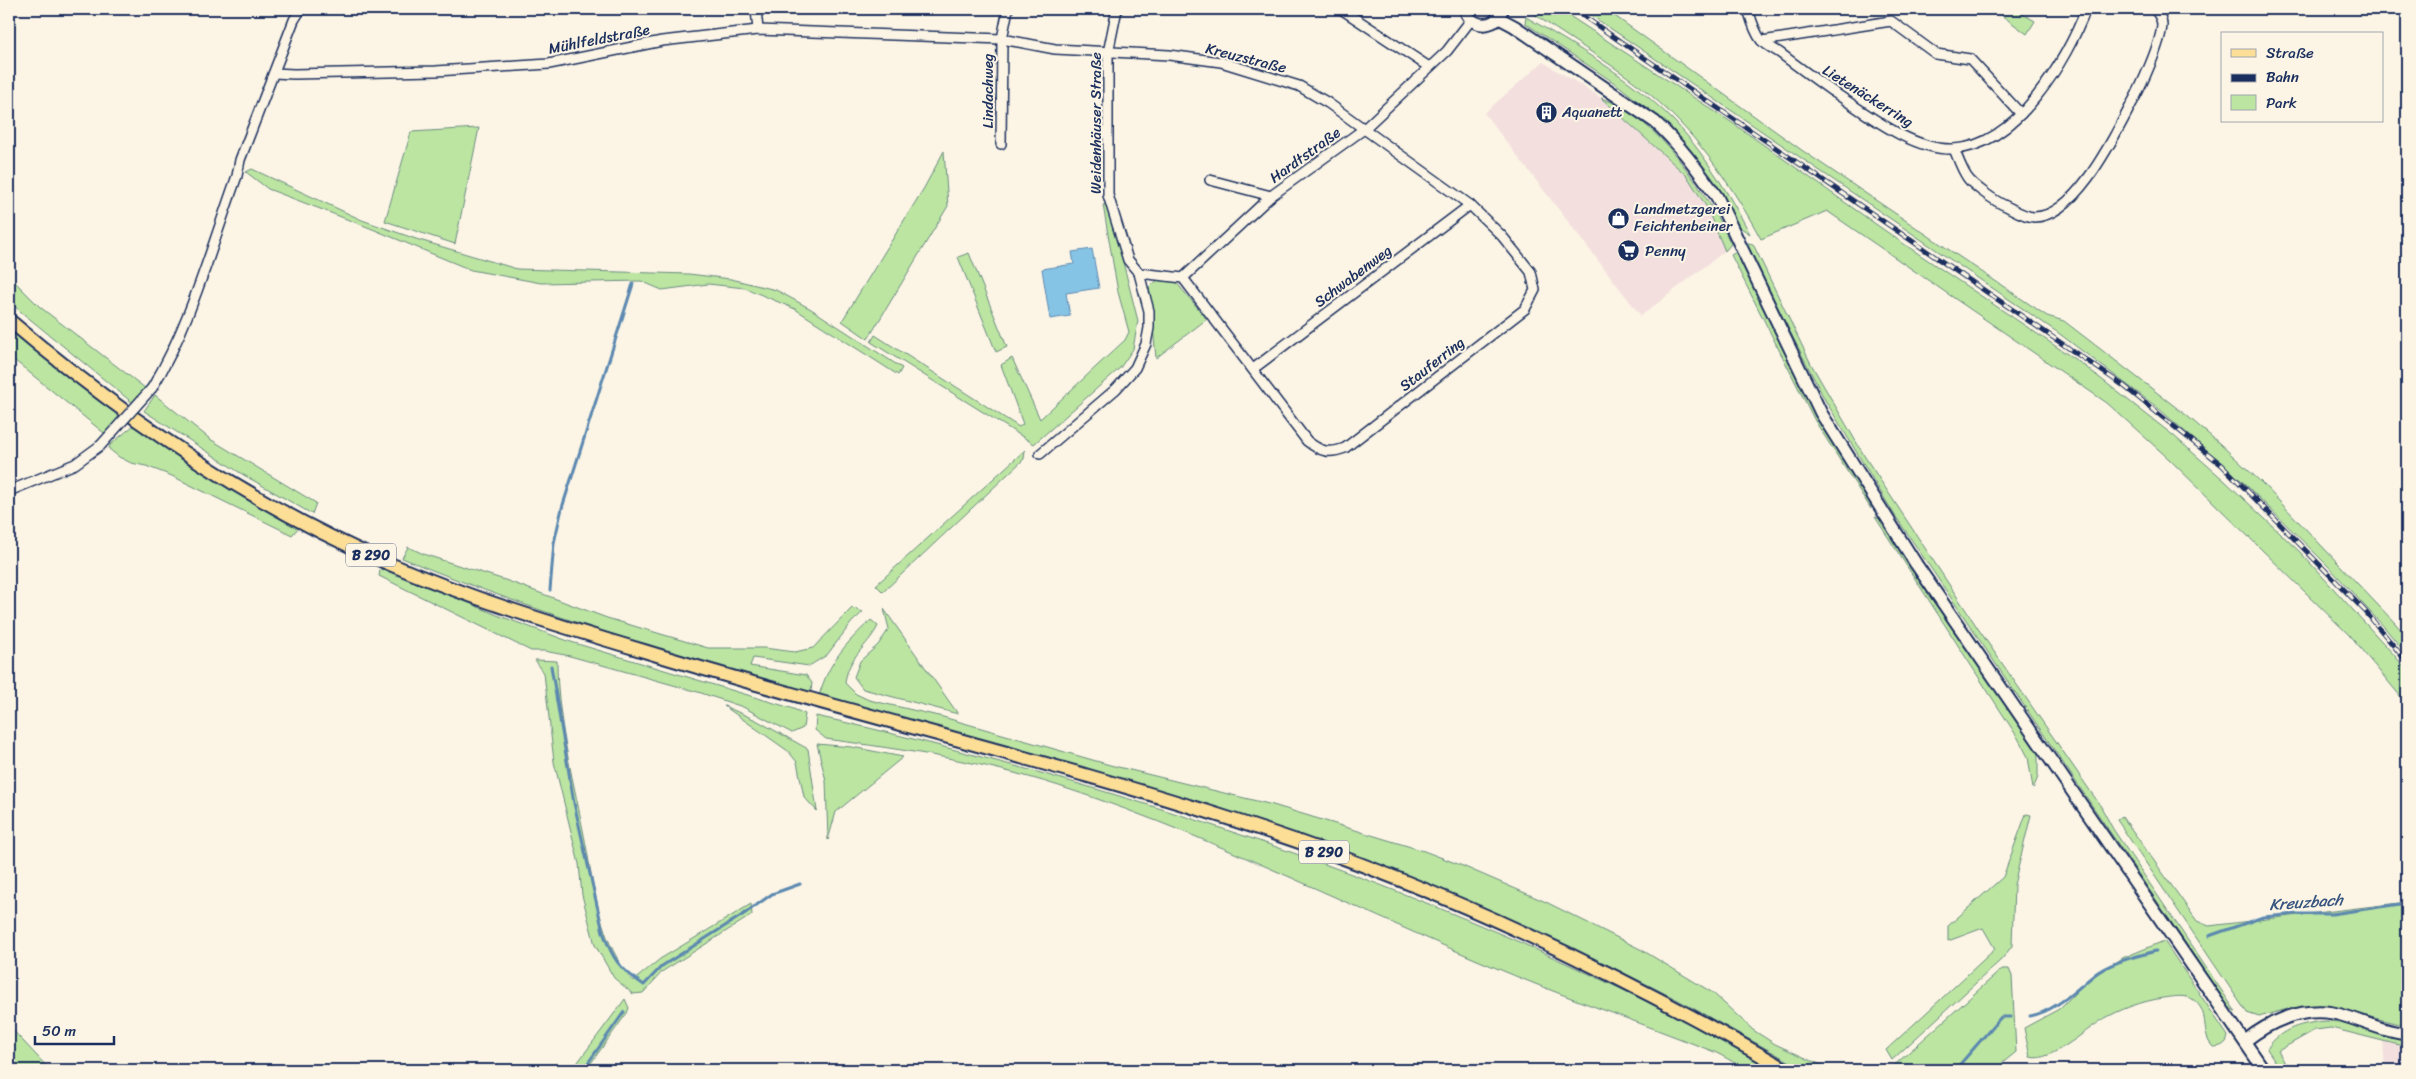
<svg xmlns="http://www.w3.org/2000/svg" width="2416" height="1079" font-family="Sriracha,sans-serif">
  <style>
    .built { fill: #f3e0de }
    .green { fill: #bbe5a1; stroke: #6b8a80 }
    .water { fill: #86c4e6; stroke: #5b88b0 }
    .lines { fill: none; stroke-linecap: round; stroke-linejoin: round }
    .stream { stroke: #5b88b0; stroke-width: 3 }
    .street-casing { stroke: #1b2f5e; stroke-width: 12 }
    .secondary-casing { stroke: #1b2f5e; stroke-width: 15 }
    .primary-casing { stroke: #1b2f5e; stroke-width: 16 }
    .street { stroke: #fcf5e5; stroke-width: 9 }
    .secondary { stroke: #fcf5e5; stroke-width: 11 }
    .primary { stroke: #fcde96; stroke-width: 12 }
    .rail-casing { stroke: #1b2f5e; stroke-width: 5 }
    .rail { stroke: #fcf5e5; stroke-width: 3; stroke-dasharray: 9; stroke-linecap: butt }
    .street-bridge-casing { stroke: #1b2f5e; stroke-width: 12; stroke-linecap: butt }
    .street-bridge { stroke: #fcf5e5; stroke-width: 9 }
    .labels { text-anchor: middle; dominant-baseline: central; stroke-width: 4; stroke-linejoin: round; paint-order: stroke }
    .shield { fill: #fcf5e5; stroke: #5e6a86; stroke-width: 1 }
    .shield-label { font-size: 14px; font-weight: bold; fill: #1b2f5e }
    .street-label { font-size: 15px; fill: #1b2f5e; stroke: #fcf5e5 }
    .poi-label { font-size: 15px; fill: #1b2f5e; stroke: #fcf5e5; text-anchor: start }
    .water-label { font-size: 16px; font-style: italic; fill: #365480; stroke: #fcf5e5 }
  </style>
  <rect width="100%" height="100%" fill="#fcf5e5"/>
  <filter id="ink" filterUnits="userSpaceOnUse"><feTurbulence type="fractalNoise" baseFrequency=".02" numOctaves="2"/><feDisplacementMap in="SourceGraphic" scale="10" xChannelSelector="R" yChannelSelector="G"/><feConvolveMatrix kernelMatrix="1 2 1 2 8 2 1 2 1" color-interpolation-filters="sRGB"/></filter>
  <g filter="url(#ink)">
    <g class="built">
      <polygon points="1543,62 1597,95 1687,176 1706,206 1725,251 1641,316 1484,113"/>
      <polygon points="2383,1042 2407,1047 2407,1070 2385,1070"/>
    </g>
    <g class="green">
      <path d="M1527,9H1559L1734,124L1904,244L2082,364L2174,436L2225,481L2300,552L2396,657L2407,671V704L2349,635L2169,459L2107,403L1827,211L1761,239C1730,182 1693,128 1641,87C1605,59 1564,36 1527,9Z"/>
      <polygon points="1582,9 1605,9 1803,151 2047,316 2064,321 2186,415 2219,443 2262,483 2395,623 2407,637 2407,655 2385,628 2328,566 2244,483 2158,408 2057,332"/>
      <polygon points="1993,9 2021,13 2035,21 2027,34"/>
      <path d="M1526,17C1574,45 1631,78 1670,117C1701,148 1730,195 1750,234L1735,224L1660,119L1619,86L1525,23Z"/>
      <path d="M1601,98C1656,115 1708,194 1731,244L1725,251L1706,206L1687,176Z"/>
      <polygon points="479,128 455,244 385,221 411,132"/>
      <polygon points="944,151 948,206 868,339 842,321 924,188"/>
      <polygon points="252,169 362,220 416,239 517,269 689,274 731,279 776,290 811,309 902,368 898,375 795,309 745,288 708,284 662,290 641,281 541,283 471,270 370,228 268,189 246,172"/>
      <polygon points="1108,203 1138,321 1133,349 1120,368 1034,444 871,342 875,335 1019,427 1023,424 1001,365 1012,358 1040,419 1125,340 1129,332 1118,292 1103,205"/>
      <polygon points="1744,242 1753,244 1811,364 1865,457 1979,630 2100,805 2113,829 2236,1012 2229,1007 2182,938 1894,514 1825,400"/>
      <polygon points="1738,251 1869,500 1871,509 1815,421 1731,255"/>
      <polygon points="969,253 1007,347 996,352 958,257"/>
      <polygon points="9,276 40,307 145,388 134,404 9,302"/>
      <polygon points="1158,280 1175,281 1207,319 1156,358 1149,287"/>
      <polygon points="9,330 122,418 104,433 9,356"/>
      <polygon points="155,395 210,439 316,503 312,514 242,474 144,411"/>
      <polygon points="134,425 176,454 300,526 292,535 172,476 146,466 131,463 119,457 109,449 110,445"/>
      <polygon points="1025,450 1024,459 883,592 876,585"/>
      <polygon points="1875,517 1884,520 2038,753 2038,777 2033,789 2028,757 2018,738"/>
      <path d="M408,547L426,555L508,581L607,618L708,648H764L795,652L813,648L852,608L863,612L852,622L827,655L809,666L753,658L750,666L806,675L812,683L811,691L789,689C657,649 529,610 402,558Z"/>
      <polygon points="381,565 497,615 571,642 791,708 805,714 803,728 792,733 743,707 698,692 570,656 544,651 531,651 379,576"/>
      <polygon points="884,609 958,714 863,689 854,677 860,661 878,645 889,629"/>
      <path d="M871,620L878,626C867,648 848,656 845,683L856,694L869,700L943,717L1110,765L1273,805L1424,851L1458,864L1546,902L1642,950L1713,993L1753,1030L1775,1044L1832,1070H1805L1678,1000L1610,966L1426,884L1194,801L1045,756L819,696C828,663 846,643 871,620Z"/>
      <path d="M535,660L557,661C557,718 572,774 583,830C590,863 594,900 605,931C609,944 624,973 633,981L660,959L751,904L752,915L663,971L643,993L633,994L614,978L595,945L589,922L582,895L579,864L554,762L544,673Z"/>
      <polygon points="724,706 756,720 808,749 817,811 804,797 797,762 788,751"/>
      <path d="M816,716C892,732 966,753 1041,773C1206,820 1368,875 1526,945C1610,983 1694,1022 1774,1070C1767,1070 1760,1071 1753,1070C1740,1068 1725,1056 1712,1051C1668,1034 1624,1017 1579,1001C1403,935 1238,844 1059,786C981,761 906,750 826,739L815,730Z"/>
      <polygon points="817,744 852,747 903,757 836,812 828,840 826,781"/>
      <polygon points="2026,814 2031,815 2014,885 2012,946 2002,959 1892,1060 1886,1050 1995,949 1983,928 1948,941 1948,926 2003,877"/>
      <polygon points="2122,816 2197,921 2209,926 2407,902 2407,1026 2330,1007 2291,1008 2259,1017 2247,1013 2117,820"/>
      <path d="M2164,941L2228,1036C2227,1044 2222,1047 2213,1047C2200,1034 2210,1015 2196,1002C2189,995 2180,996 2171,997C2150,999 2128,1006 2109,1016C2090,1025 2051,1064 2030,1057L2024,1028L2059,1009L2087,981L2120,959Z"/>
      <polygon points="2002,969 2009,969 2012,976 2016,1052 1994,1070 1889,1070"/>
      <polygon points="625,999 629,1008 627,1013 586,1070 572,1070"/>
      <path d="M2326,1021L2341,1022L2407,1039V1047L2331,1028L2315,1030L2278,1051L2289,1070H2281L2267,1049C2280,1028 2303,1023 2326,1021Z"/>
      <polygon points="9,1026 50,1070 9,1070"/>
    </g>
    <polygon class="water" points="1092,249 1099,288 1066,293 1070,316 1050,319 1042,269 1074,264 1072,252"/>
    <g class="lines">
      <g class="stream">
        <polyline points="550,590 554,543 562,508 633,284"/>
        <path d="M551,666L574,803L603,932C613,960 619,968 644,985L662,966L744,914L772,894L800,884"/>
        <polyline points="2209,936 2263,917 2296,914 2332,914 2407,903"/>
        <path d="M2030,1016C2056,1012 2078,987 2098,972C2115,961 2137,956 2156,951"/>
        <polyline points="583,1070 624,1012"/>
        <polyline points="1955,1070 2001,1017 2011,1017"/>
      </g>
      <defs>
        <g id="street">
          <polyline points="756,9 758,30"/>
          <polyline points="1341,9 1429,67"/>
          <path d="M1748,9C1751,19 1754,31 1761,40C1766,45 1774,49 1780,53C1797,66 1815,79 1832,91C1866,113 1912,151 1954,149C2016,146 2067,60 2086,9"/>
          <polyline points="1762,41 1891,21 1936,54 1970,59 2021,114"/>
          <path d="M274,73L294,74L436,71L549,64L662,41L758,30L1002,39L1055,49L1169,55L1221,62L1299,86L1328,103L1470,205L1502,236L1531,272L1535,290L1525,309L1345,448C1329,454 1321,452 1307,441L1183,278"/>
          <polyline points="1001,144 1002,39 1008,9"/>
          <path d="M1954,149C1958,158 1961,168 1967,177C1972,185 1996,202 2006,206C2014,210 2025,217 2034,217C2076,217 2115,135 2132,103C2141,87 2161,43 2162,25C2162,18 2158,13 2154,9"/>
          <polyline points="1210,180 1271,196"/>
          <polyline points="1139,273 1183,278 1271,196 1364,129 1447,51 1471,20"/>
          <polyline points="1253,369 1470,205"/>
          <path d="M152,388C190,326 212,245 237,176L240,160L294,20L301,9"/>
          <polyline points="1040,454 1116,389 1135,368 1146,344 1149,328 1149,311 1139,273 1128,260 1108,195 1108,53 1117,9"/>
          <polyline points="9,491 75,464 101,445"/>
        </g>
        <g id="secondary">
          <path d="M1465,9C1469,23 1482,28 1495,21L1503,9"/>
          <path d="M1499,18L1514,26L1655,122C1679,144 1698,170 1717,197L1821,413L1916,564L2264,1070"/>
          <path d="M2245,1041C2269,1022 2301,1007 2333,1013C2358,1018 2382,1032 2407,1034"/>
        </g>
        <path id="primary" d="M9,320C123,417 247,502 385,562C469,598 556,625 644,651C849,714 1060,762 1264,830C1446,890 1621,974 1787,1070"/>
      </defs>
      <use href="#street" class="street-casing"/>
      <use href="#secondary" class="secondary-casing"/>
      <use href="#primary" class="primary-casing"/>
      <use href="#street" class="street"/>
      <use href="#secondary" class="secondary"/>
      <use href="#primary" class="primary"/>
      <defs>
        <polyline id="rail" points="1573,9 2124,386 2222,465 2365,611 2407,662"/>
      </defs>
      <use href="#rail" class="rail-casing"/>
      <use href="#rail" class="rail"/>
      <defs>
        <polyline id="street-bridge" points="101,445 152,388"/>
      </defs>
      <use href="#street-bridge" class="street-bridge-casing"/>
      <use href="#street-bridge" class="street-bridge"/>
    </g>
  </g>
  <defs>
    <symbol id="building-disc" viewBox="-11 -11 22 22"><circle r="9.5" fill="#1b2f5e" stroke="#fcf5e5"/><path d="M-4-6H4V6H1V3H-1V6H-4ZM-2.5-4.3h1.7v1.8h-1.7ZM.8-4.3h1.7v1.8H.8ZM-2.5-1h1.7V.8h-1.7ZM.8-1h1.7V.8H.8Z" fill="#fff"/></symbol>
    <symbol id="shop-disc" viewBox="-11 -11 22 22"><circle r="9.5" fill="#1b2f5e" stroke="#fcf5e5"/><path d="M-5-2.5h2.3a2.7 3.5 0 0 1 5.4 0H5L5.5 6h-11ZM-1.5-2.5h3a1.5 2.3 0 0 0-3 0Z" fill="#fff"/></symbol>
    <symbol id="supermarket-disc" viewBox="-11 -11 22 22"><circle r="9.5" fill="#1b2f5e" stroke="#fcf5e5"/><path d="M-6-5.5h2.5l.6 2H6L4.5 2H-2.5L-4.4-4H-6ZM-1.5 3.2a1.3 1.3 0 1 0 .1 0ZM3 3.2a1.3 1.3 0 1 0 .1 0Z" fill="#fff"/></symbol>
  </defs>
  <g fill-rule="evenodd">
    <use href="#building-disc" x="1534" y="100" width="25" height="25"/>
    <use href="#shop-disc" x="1606" y="206" width="25" height="25"/>
    <use href="#supermarket-disc" x="1616" y="238" width="25" height="25"/>
  </g>
  <g class="labels">
    <g class="shield">
      <rect x="346" y="543.5" width="50" height="23" rx="4"/>
      <rect x="1299" y="840.5" width="50" height="23" rx="4"/>
    </g>
    <g class="shield-label">
      <text x="371" y="555">B 290</text>
      <text x="1324" y="852">B 290</text>
    </g>
    <g class="street-label">
      <text transform="translate(599 39) rotate(-11)">Mühlfeldstraße</text>
      <text transform="translate(1246 58) rotate(14)">Kreuzstraße</text>
      <text transform="translate(988 91) rotate(-90)">Lindachweg</text>
      <text transform="translate(1868 96) rotate(32)">Lietenäckerring</text>
      <text transform="translate(1096 123) rotate(-90)">Weidenhäuser Straße</text>
      <text transform="translate(1305 155) rotate(-36)">Hardtstraße</text>
      <text transform="translate(1353 276) rotate(-37)">Schwabenweg</text>
      <text transform="translate(1432 364) rotate(-38)">Stauferring</text>
    </g>
    <g class="poi-label">
      <text x="1562" y="112">Aquanett</text>
      <text x="1634" y="209">Landmetzgerei<tspan x="1634" dy="17">Feichtenbeiner</tspan></text>
      <text x="1645" y="251">Penny</text>
    </g>
    <g class="water-label">
      <text transform="translate(2306 902) rotate(-4)">Kreuzbach</text>
    </g>
  </g>
  <rect width="2416" height="1079" fill="none" stroke="#fcf5e5" stroke-width="30"/>
  <rect x="15" y="15" width="2386" height="1049" fill="none" stroke="#1b2f5e" stroke-width="2" filter="url(#ink)"/>
  <rect x="2221" y="32" width="162" height="90" fill="#fcf5e5" stroke="#a2a6af"/>
  <rect x="2231" y="49" width="25" height="8" fill="#fcde96" stroke="#a2a6af"/>
  <text x="2266" y="58" font-size="15" fill="#1b2f5e">Straße</text>
  <rect x="2231" y="74" width="25" height="8" fill="#1b2f5e" stroke="#a2a6af"/>
  <text x="2266" y="82" font-size="15" fill="#1b2f5e">Bahn</text>
  <rect x="2231" y="95" width="25" height="15" fill="#bbe5a1" stroke="#a2a6af"/>
  <text x="2266" y="108" font-size="15" fill="#1b2f5e">Park</text>
  <path d="M35 1036v8h79v-8" fill="none" stroke="#1b2f5e" stroke-width="2.5"/>
  <text x="42" y="1036" font-size="15" fill="#1b2f5e" stroke="#fcf5e5" stroke-width="4" paint-order="stroke">50 m</text>
</svg>
